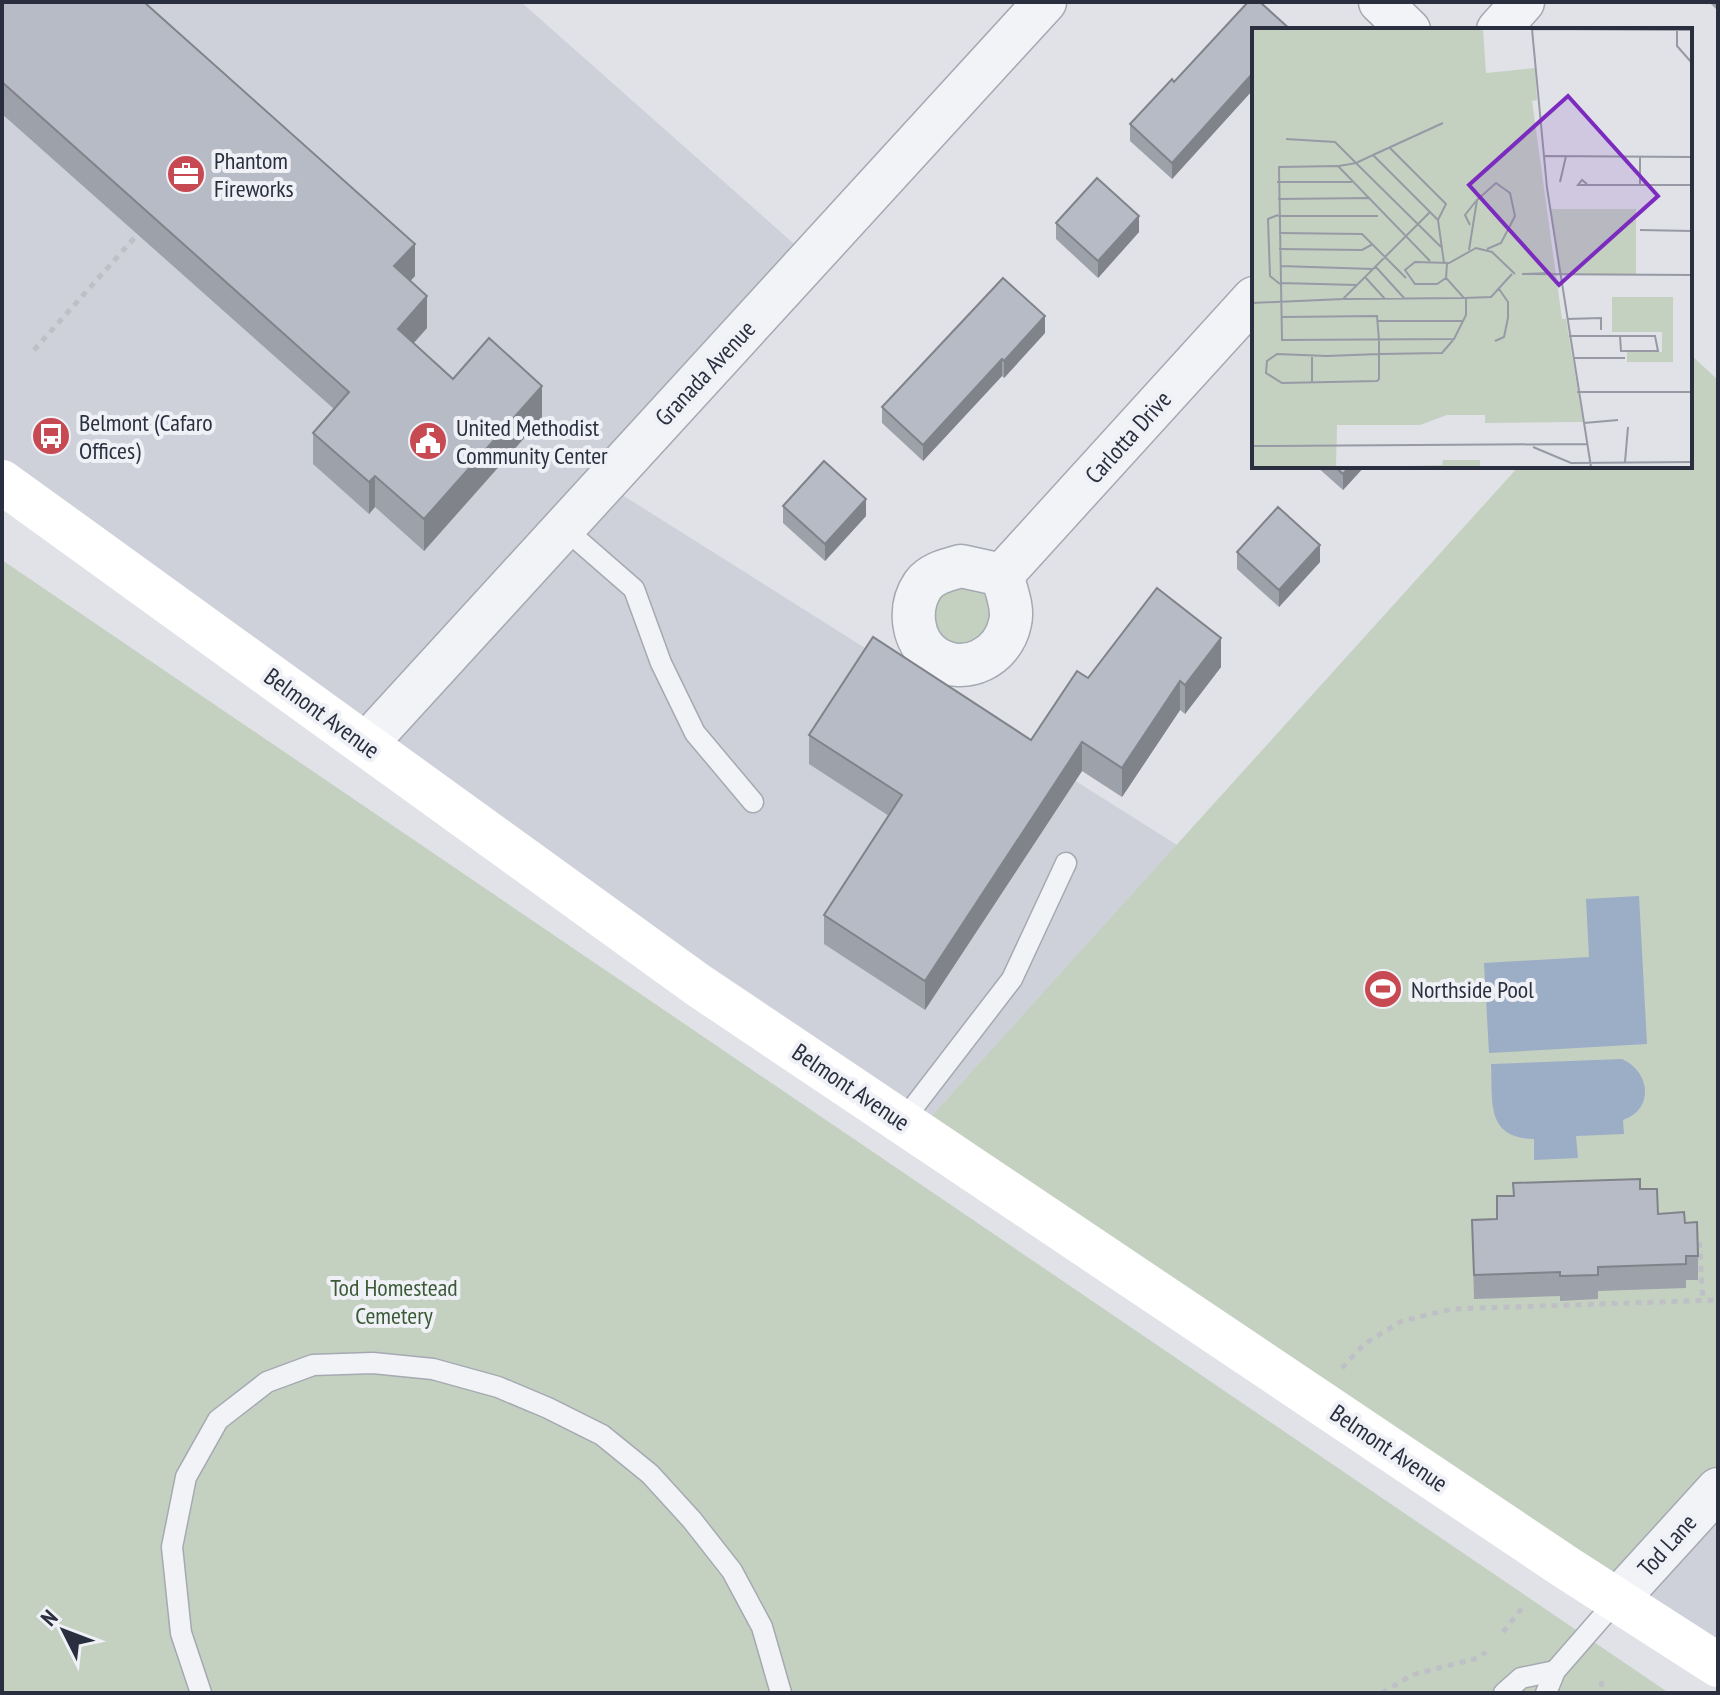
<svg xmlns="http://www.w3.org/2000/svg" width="1720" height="1695" font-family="'PT Sans Narrow',sans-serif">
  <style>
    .built { fill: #ced1da }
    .green { fill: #c4d1c1 }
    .water { fill: #9cadc6 }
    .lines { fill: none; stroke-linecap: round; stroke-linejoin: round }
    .service-casing { stroke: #a5a9b2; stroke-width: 23 }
    .minor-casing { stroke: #a5a9b2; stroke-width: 45 }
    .path { stroke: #bec0c6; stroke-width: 5; stroke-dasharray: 6 6; stroke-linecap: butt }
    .service { stroke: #f2f3f6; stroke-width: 20 }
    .minor { stroke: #f2f3f6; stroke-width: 42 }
    .secondary { stroke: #fff; stroke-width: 44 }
    .wall { fill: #9da1a9 }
    .shaded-wall { fill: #80838a }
    .building { fill: #b7bbc5; stroke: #80838a; stroke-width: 2 }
    .labels { text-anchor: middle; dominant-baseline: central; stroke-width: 8; stroke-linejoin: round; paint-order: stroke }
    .poi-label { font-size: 24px; fill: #292f3e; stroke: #eff1f6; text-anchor: start }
    .street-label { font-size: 24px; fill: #292f3e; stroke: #eff1f6 }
    .park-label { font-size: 24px; fill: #3b5a37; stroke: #eff1f6 }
    .inset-road { fill: none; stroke: #979aa4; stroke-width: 2 }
    .view { fill: #7b2cbf; fill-opacity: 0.15; stroke: #7b2cbf; stroke-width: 4 }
    .inset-edge { fill: none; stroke: #292f3e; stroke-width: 4 }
  </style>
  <rect width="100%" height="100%" fill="#e0e2e8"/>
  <g class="built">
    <polygon points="2,2 521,2 811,259 605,484 1177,845 917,1132 2,482"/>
    <polygon points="1718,1489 1718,1665 1616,1601"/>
  </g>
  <g class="green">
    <polygon points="1690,354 1718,380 1718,1489 1616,1601 917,1132 1519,466 1690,466"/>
    <polygon points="2,560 1669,1693 2,1693"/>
    <polygon points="961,566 1011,620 953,664 915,602"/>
  </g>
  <g class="water">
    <polygon points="1639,896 1647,1044 1489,1053 1484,963 1589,957 1586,899"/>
    <path d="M1622,1059C1650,1071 1655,1109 1623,1120L1624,1134L1576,1136L1578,1158L1534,1160V1139C1485,1138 1493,1101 1491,1064Z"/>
  </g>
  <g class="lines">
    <defs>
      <g id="service">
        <polyline points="564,528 634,589 661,663 695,733 753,802"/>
        <polyline points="902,1122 1012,979 1066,863"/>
        <polyline points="201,1693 181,1633 172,1547 186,1477 218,1420 267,1382 313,1365 373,1363 433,1369 498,1387 548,1408 602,1435 650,1474 692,1520 732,1571 762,1627 781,1693"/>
        <polyline points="1504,1693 1521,1678 1555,1671"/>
        <polyline points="1546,1693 1555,1671 1616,1601"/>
      </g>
      <g id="minor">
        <polyline points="1380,2 1409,30"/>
        <polyline points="1498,30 1523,2"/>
        <path d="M961,566L1002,575C1006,590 1014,608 1010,623C1003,657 965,677 934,657C911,641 908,607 923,585C932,573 947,570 961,566Z"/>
        <polyline points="1002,575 1254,298"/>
        <polyline points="366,744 1045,2"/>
        <polyline points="1616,1601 1718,1489"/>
      </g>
    </defs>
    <use href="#service" class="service-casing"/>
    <use href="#minor" class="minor-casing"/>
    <g class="path">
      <polyline points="34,350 137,235"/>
      <polyline points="1693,1233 1699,1237 1703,1301"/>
      <polyline points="1342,1368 1364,1344 1402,1321 1452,1309 1718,1300"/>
      <polyline points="1503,1632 1522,1608"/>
      <polyline points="1601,1681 1603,1693"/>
      <polyline points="1382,1693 1412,1675 1478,1658 1486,1652"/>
      <polyline points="1630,1693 1631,1693"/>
    </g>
    <use href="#service" class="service"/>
    <use href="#minor" class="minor"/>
    <polyline class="secondary" points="2,482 698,985 1567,1568 1718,1665"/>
  </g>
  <g class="wall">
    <polygon points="2,2 415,276 410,281 427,328 413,343 453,379 542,418 424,551 375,507 369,514 313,464 313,433 334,409 2,114"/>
    <polygon points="1709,2 1718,2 1718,11"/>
    <polygon points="1254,30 1254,95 1251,92 1172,179 1130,141 1130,124 1174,82"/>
    <polygon points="1056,223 1139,232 1098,278 1056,239"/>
    <polygon points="1045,333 1004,378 1002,376 923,461 882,423 882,407"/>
    <polygon points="1316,466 1365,466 1343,490"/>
    <polygon points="783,506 866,516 825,561 783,523"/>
    <polygon points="1237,552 1320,562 1279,607 1237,569"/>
    <polygon points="1221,667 1185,714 1180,710 1122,797 1082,771 925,1010 824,944 824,915 889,816 809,764 809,735 1031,740 1088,678"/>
    <polygon points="1640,1189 1658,1214 1685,1223 1698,1256 1698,1280 1686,1280 1686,1288 1598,1291 1598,1299 1560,1301 1560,1296 1474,1299 1472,1220 1497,1219 1497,1196"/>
  </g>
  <g class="shaded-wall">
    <polygon points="1694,67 1694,84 1690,88 1690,71"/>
    <polygon points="1251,75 1251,92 1172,179 1172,163"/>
    <polygon points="1139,216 1139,232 1098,278 1098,261"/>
    <polygon points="415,244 415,276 394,298 394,266"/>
    <polygon points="427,296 427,328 398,361 398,329"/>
    <polygon points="1045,316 1045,333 1004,378 1004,361"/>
    <polygon points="1002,359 1002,376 923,461 923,445"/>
    <polygon points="542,386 542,418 424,551 424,519"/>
    <polygon points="1350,466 1365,466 1343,490 1343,474"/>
    <polygon points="375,476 375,507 369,514 369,482"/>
    <polygon points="866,499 866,516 825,561 825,544"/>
    <polygon points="1320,545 1320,562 1279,607 1279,590"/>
    <polygon points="1221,638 1221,667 1185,714 1185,685"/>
    <polygon points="1180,681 1180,710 1122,797 1122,768"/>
    <polygon points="1082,742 1082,771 925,1010 925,981"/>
  </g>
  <g class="building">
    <polygon points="2,2 144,2 415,244 394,266 427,296 398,329 453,379 489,338 542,386 424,519 375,476 369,482 313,433 349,392 2,82"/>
    <polygon points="1248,2 1260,2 1291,30 1254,30 1254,79 1251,75 1172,163 1130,124 1172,79 1174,82"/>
    <polygon points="1097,178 1139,216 1098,261 1056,223"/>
    <polygon points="1003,278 1045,316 1004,361 1002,359 923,445 882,407"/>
    <polygon points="824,461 866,499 825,544 783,506"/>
    <polygon points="1334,466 1350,466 1343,474"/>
    <polygon points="1278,507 1320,545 1279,590 1237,552"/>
    <polygon points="1157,588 1221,638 1185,685 1180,681 1122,768 1082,742 925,981 824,915 902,795 809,735 873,637 1031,740 1077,671 1088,678"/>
    <polygon points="1640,1179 1640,1189 1657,1189 1658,1214 1684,1212 1685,1223 1697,1222 1698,1256 1686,1256 1686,1264 1598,1267 1598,1275 1560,1276 1560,1272 1474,1275 1472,1220 1497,1219 1497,1196 1514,1196 1513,1183"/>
  </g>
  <defs>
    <symbol id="office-disc" viewBox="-11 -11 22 22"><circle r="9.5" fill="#c74a53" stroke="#eff1f6"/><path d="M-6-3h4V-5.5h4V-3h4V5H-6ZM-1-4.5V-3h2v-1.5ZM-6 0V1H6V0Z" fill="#fff"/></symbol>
    <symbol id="bus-disc" viewBox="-11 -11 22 22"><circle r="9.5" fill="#c74a53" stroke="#eff1f6"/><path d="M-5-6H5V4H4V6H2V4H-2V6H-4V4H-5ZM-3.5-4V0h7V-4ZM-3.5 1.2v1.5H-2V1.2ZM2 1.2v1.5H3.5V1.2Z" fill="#fff"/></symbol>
    <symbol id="civic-disc" viewBox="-11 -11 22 22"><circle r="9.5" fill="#c74a53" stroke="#eff1f6"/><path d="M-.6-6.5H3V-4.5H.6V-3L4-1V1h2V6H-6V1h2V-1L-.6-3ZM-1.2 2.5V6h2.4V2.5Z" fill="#fff"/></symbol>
    <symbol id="stadium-disc" viewBox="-11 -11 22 22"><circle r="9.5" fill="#c74a53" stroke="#eff1f6"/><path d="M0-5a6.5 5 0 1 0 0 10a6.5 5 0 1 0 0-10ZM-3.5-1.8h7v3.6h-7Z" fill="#fff"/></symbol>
  </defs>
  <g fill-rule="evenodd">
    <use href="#office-disc" x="164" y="152" width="44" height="44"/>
    <use href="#bus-disc" x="29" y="414" width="44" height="44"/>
    <use href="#civic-disc" x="406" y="419" width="44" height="44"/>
    <use href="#stadium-disc" x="1361" y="967" width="44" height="44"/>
  </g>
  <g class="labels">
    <g class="poi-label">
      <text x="214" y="160">Phantom<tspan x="214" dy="28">Fireworks</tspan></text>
      <text x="79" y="422">Belmont (Cafaro<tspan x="79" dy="28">Offices)</tspan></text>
      <text x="456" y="427">United Methodist<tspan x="456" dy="28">Community Center</tspan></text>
      <text x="1411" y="989">Northside Pool</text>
    </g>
    <g class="street-label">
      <text transform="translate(705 373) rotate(-47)">Granada Avenue</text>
      <text transform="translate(1128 437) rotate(-48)">Carlotta Drive</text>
      <text transform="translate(322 713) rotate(36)">Belmont Avenue</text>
      <text transform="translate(851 1087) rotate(34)">Belmont Avenue</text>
      <text transform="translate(1389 1448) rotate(34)">Belmont Avenue</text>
      <text transform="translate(1667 1545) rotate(-48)">Tod Lane</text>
    </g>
    <g class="park-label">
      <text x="394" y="1287">Tod Homestead<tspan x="394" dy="28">Cemetery</tspan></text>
    </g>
  </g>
  <g transform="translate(1252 28)">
    <rect width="440" height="440" fill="#e0e2e8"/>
    <path d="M0,1H231L234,45L283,40L285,72L280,73L310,291H314L331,394L233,395V387H195L168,397H85L84,439H0ZM298,181H384V246H307ZM360,269H421V334H375V324H410V304H360ZM191,432H228V439H121L190,437Z" fill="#c4d1c1"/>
    <path class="inset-road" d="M250,1H280M280,1L440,2M280,1L295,160L339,439M425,2V18L440,35M34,111L83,114L104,135L121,127L186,192M137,119L194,176L186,192L192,235M121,127L191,95M293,128L440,129M87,138L104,135L189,219M25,154H100M308,154L314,128M335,156L330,152L326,157H440M388,157V129M26,171L118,170M26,187L16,191L18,248L28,256M26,188H126M218,197L213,187L224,173M388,202L440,203M27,205L110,206L154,250M27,221L110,222L121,216M217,222L225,172L244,155L258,165L263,188L249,215L235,221M178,233L86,138L27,139L30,312L202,311L214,287V270M195,236L194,250L212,270L239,269L260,246M28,238L121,241M123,238L152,270M270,246L440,247M270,246L299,245M113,249L133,271M194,250L185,256H163L153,242L163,234L197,235L224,220L240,224L263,246M28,255L105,257M92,271L212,270M0,275L91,271L178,184M29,289L125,288L127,312V351L125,353L30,355L14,345L15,333L25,326L75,328L127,326L190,325L202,311M315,291L349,290V302M126,293H211M317,308H403L406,323H369L368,308M243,313L252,309L256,290V274L247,261M321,330H373M60,356V329M325,364H440M332,395L366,392M0,418L335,416M281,419L319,435L440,434M373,434L376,399"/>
    <path class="view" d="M316,68L406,168L307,257L217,157Z"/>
    <rect width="440" height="440" class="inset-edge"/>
  </g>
  <rect width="1720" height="1695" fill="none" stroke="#292f3e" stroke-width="8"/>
  <g transform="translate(64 1631) rotate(312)" stroke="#eff1f6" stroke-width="6" paint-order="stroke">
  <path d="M0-6L14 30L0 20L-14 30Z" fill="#292f3e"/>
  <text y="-12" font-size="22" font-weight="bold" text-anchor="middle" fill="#292f3e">N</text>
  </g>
</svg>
